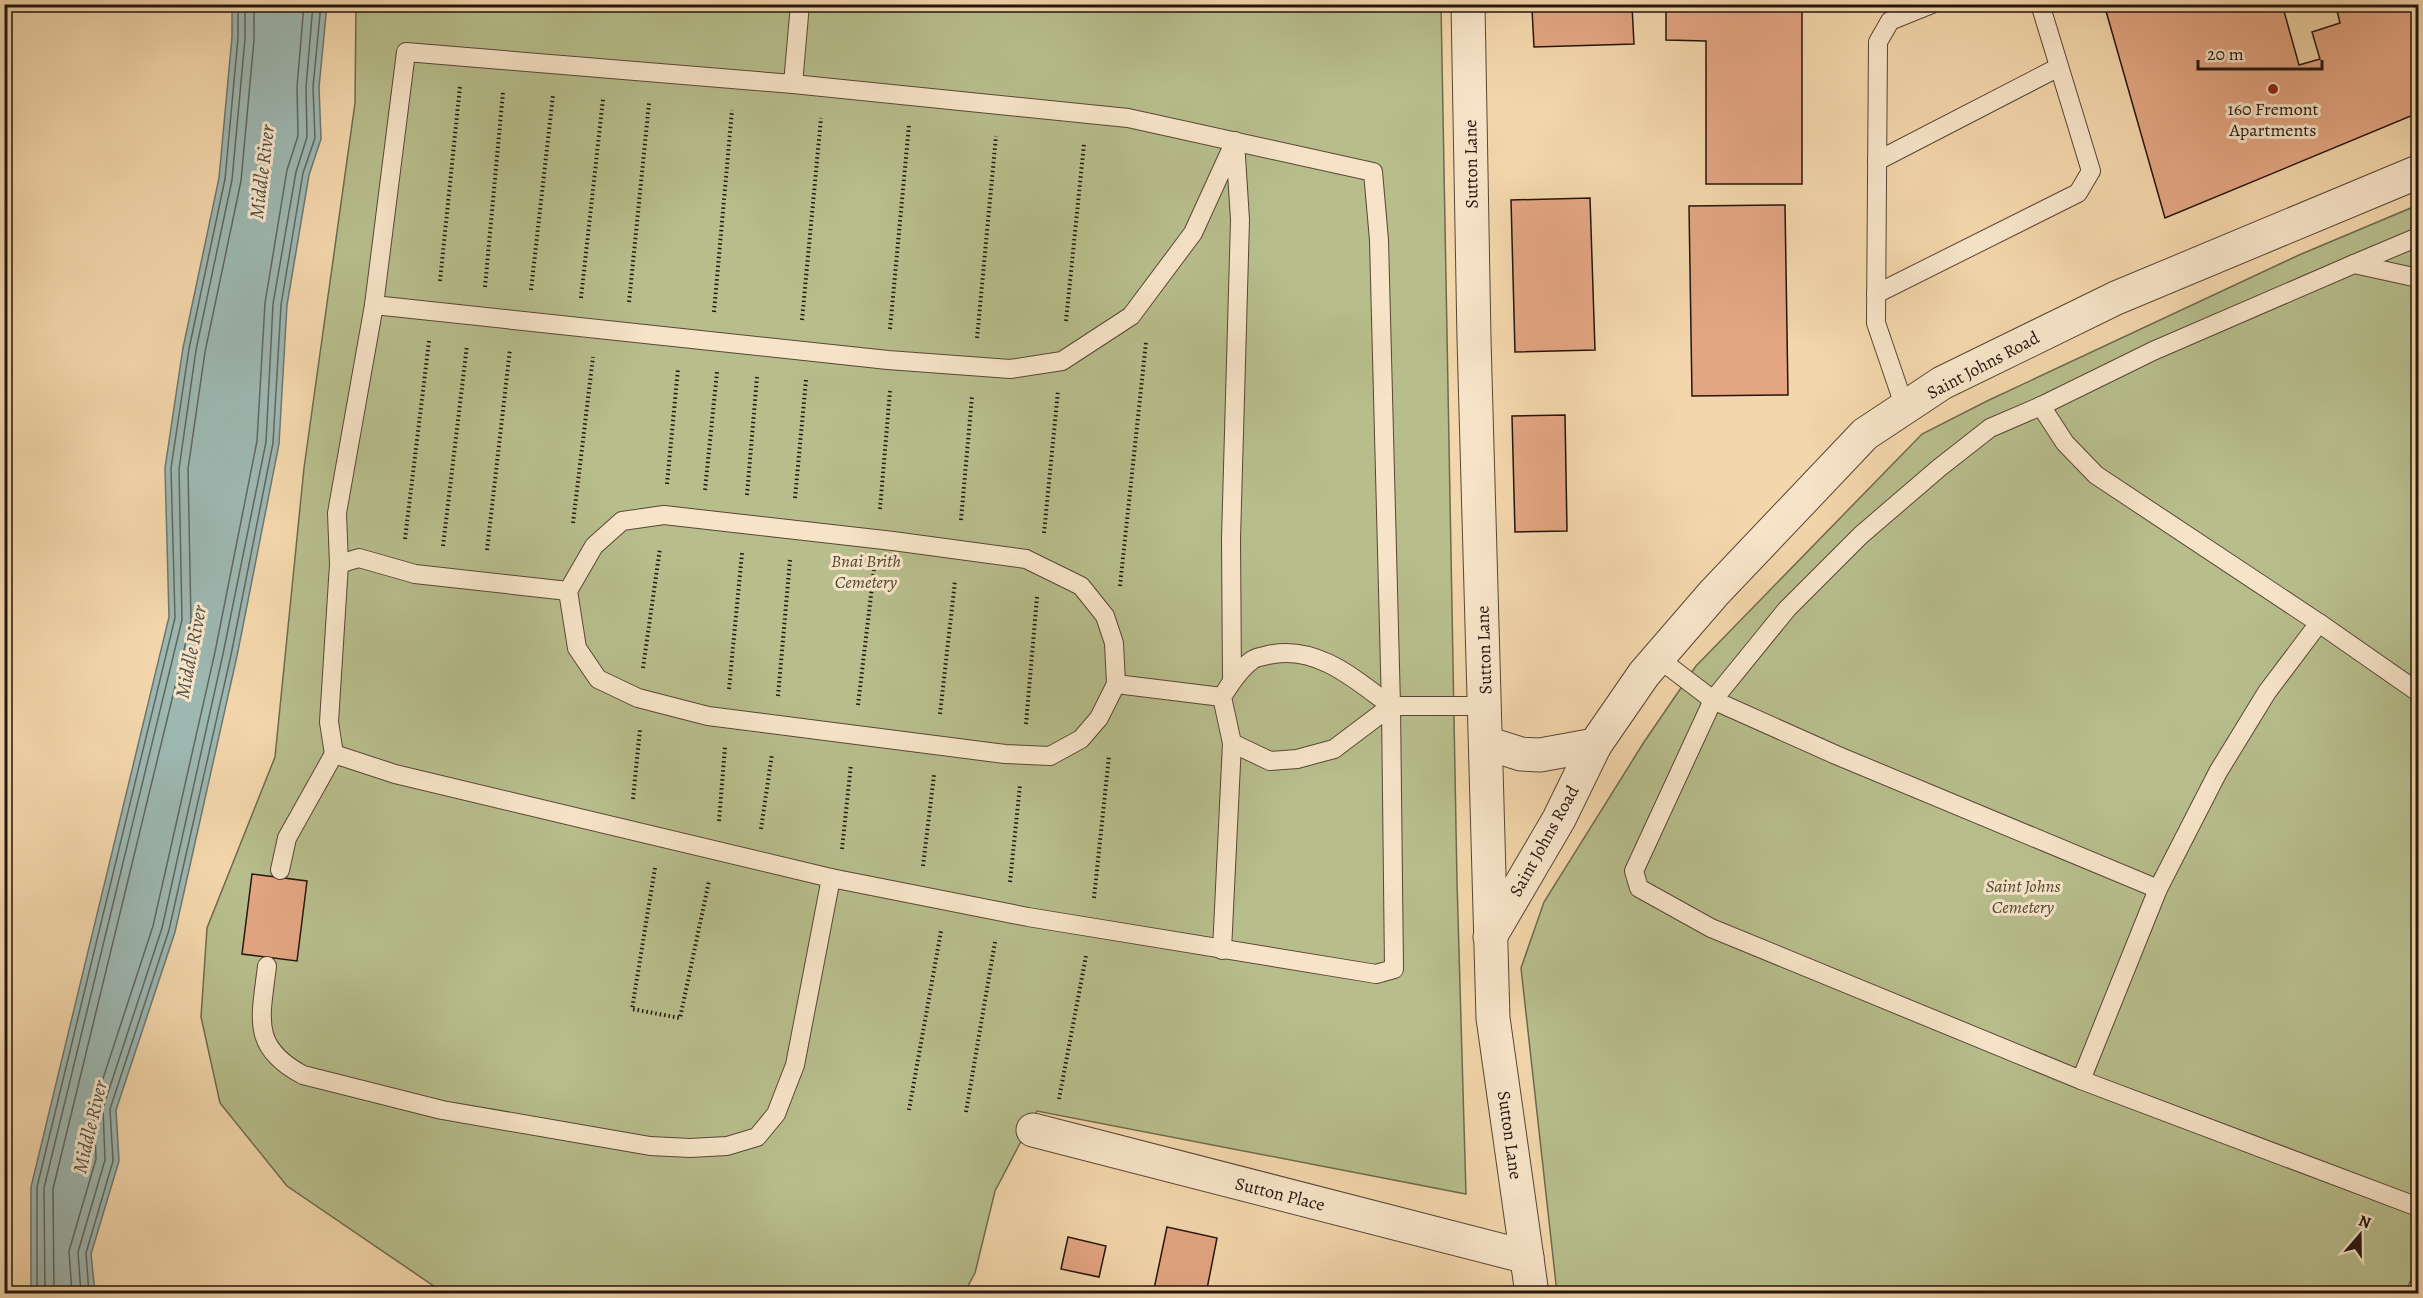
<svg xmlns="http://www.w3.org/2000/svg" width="2423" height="1298" font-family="Alegreya,serif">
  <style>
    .green { fill: #b7be8c; stroke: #6e6a4d; stroke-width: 1.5 }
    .water { fill: #9db7b1; stroke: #6d7770; stroke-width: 1.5 }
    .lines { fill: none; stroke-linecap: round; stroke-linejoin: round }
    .shore { stroke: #606660; stroke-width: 1.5 }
    .building { fill: #e3a582; stroke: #24160e; stroke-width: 1.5 }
    .service-casing { stroke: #584635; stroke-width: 20 }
    .minor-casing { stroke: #584635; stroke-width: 35 }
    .path { stroke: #24160e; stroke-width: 4; stroke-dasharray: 1.5 3; stroke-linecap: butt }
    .service { stroke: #f7e4c8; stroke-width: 18 }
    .minor { stroke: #f7e4c8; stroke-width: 33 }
    .poi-dot { fill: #8f2418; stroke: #f7e4c8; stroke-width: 2 }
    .labels { text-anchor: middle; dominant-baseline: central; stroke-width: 6; stroke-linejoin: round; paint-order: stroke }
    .poi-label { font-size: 18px; fill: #24160e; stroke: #f7e4c8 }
    .street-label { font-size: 18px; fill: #24160e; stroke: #f7e4c8 }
    .park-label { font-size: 18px; font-style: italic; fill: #504834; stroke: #f7e4c8 }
    .water-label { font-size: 20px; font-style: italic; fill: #4e4e47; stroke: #f7e4c8 }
  </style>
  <rect width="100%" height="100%" fill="#f3d6ab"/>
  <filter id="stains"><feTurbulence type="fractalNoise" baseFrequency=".00333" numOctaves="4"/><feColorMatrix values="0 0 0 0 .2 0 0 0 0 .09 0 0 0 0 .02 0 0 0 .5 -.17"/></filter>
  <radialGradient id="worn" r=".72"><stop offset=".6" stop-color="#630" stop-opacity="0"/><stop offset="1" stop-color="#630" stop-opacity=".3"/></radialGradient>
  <g class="green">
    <polygon points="356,5 1441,5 1457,882 1466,1194 1037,1111 995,1191 975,1273 964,1293 444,1293 287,1186 220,1103 201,1017 207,928 275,757 304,468 355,103"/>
    <polygon points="2418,205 2418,1293 1557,1293 1521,968 1544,902 1644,742 1696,666 1922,434 1987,401 2299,255"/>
  </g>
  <polygon class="water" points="232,5 327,5 319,87 321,139 309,175 287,305 279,444 237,656 175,932 116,1110 119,1161 91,1254 95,1293 31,1293 31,1187 169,617 165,468 183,348 219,178 232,37"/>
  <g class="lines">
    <g class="shore">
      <polyline points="37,1294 37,1187 175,618 171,468 189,349 225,179 238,38 238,4"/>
      <polyline points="45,1294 44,1188 182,620 179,469 196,350 232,180 245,39 245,4"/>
      <polyline points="54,1294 53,1189 191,621 188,469 205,352 241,181 254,40 254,4"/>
      <polyline points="72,1294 69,1251 96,1159 94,1106 153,926 215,652 257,441 265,303 287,170 298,136 297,87 304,4"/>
      <polyline points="81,1294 78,1252 105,1160 103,1108 162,928 223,654 266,442 273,304 296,172 307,137 306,87 313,4"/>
      <polyline points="89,1294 86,1253 113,1161 110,1109 169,930 231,655 273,443 281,305 303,173 315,138 313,87 321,4"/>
    </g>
  </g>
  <g class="building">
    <polygon points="2104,4 2282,4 2299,65 2320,59 2312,32 2340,23 2336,7 2344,4 2418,4 2418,113 2165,218"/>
    <polygon points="1632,6 1634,44 1534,47 1532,9"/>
    <polygon points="1666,7 1802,8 1802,184 1706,184 1706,41 1666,40"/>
    <polygon points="1590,198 1595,350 1515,352 1511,200"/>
    <polygon points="1785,205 1788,395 1692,396 1689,206"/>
    <polygon points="1565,415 1567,531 1515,532 1512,416"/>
    <polygon points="252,874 307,881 297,961 242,954"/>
    <polygon points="1167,1227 1217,1238 1206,1294 1174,1294 1154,1289"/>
    <polygon points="1068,1237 1106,1246 1099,1277 1061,1269"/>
  </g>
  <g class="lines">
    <defs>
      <g id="service">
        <polyline points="793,84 1128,118 1373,172 1379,240 1391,706 1485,706"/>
        <polyline points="1877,161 2059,67"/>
        <polyline points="2354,264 2418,237"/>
        <polyline points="2418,278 2354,264 2153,351 2041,406 1990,428 1939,468 1861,535 1787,609 1713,700 1634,871 1639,888 1711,928 2081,1080 2418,1207"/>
        <polyline points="1876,294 2078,193 2091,171 2040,4"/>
        <polyline points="374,305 888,360 1010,369 1062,361 1131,316 1193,233 1235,141 1240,220 1231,539 1232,681"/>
        <polyline points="2041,406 2065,443 2096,475 2319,623 2418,692"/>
        <polyline points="1905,408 1876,323 1878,42 1890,21 1932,4"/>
        <polygon points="664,515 893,541 1026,559 1081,586 1105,616 1114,643 1116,684 1099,718 1081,739 1050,756 1005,754 708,716 638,698 598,679 577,648 568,591 594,546 622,521"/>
        <polyline points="568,591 415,574 359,558 339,564 337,513 374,305 406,52 793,84 800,4"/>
        <polyline points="1658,658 1713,700 1836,755 2158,889"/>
        <polyline points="1116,684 1222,697"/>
        <polyline points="334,754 329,722 339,564"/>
        <path d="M831,878L1028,917L1376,974L1394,969L1391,706C1355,679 1316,644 1268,655C1262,657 1255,657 1251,661C1239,670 1230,684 1222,697L1232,743L1270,761L1297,759L1334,749L1391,706"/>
        <polyline points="1222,950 1232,743"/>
        <path d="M267,966C261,1018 250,1047 303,1075L442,1110L650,1146L690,1148L727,1146L757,1137L776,1114L795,1065L831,878L395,774L334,754L287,838L280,870"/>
        <polyline points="2081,1080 2158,889 2218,772 2267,692 2319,623"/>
        <polyline points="2415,1294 2418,1287"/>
      </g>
      <g id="minor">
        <polyline points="1468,4 1474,339 1493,1018 1532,1294"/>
        <polyline points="1486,743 1521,754 1540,755 1595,745"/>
        <polyline points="1490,937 1559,819 1595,745 1644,674 1714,593 1865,434 1942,383 2116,298 2418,172"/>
        <polyline points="1033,1130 1527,1257"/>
      </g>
    </defs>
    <use href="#service" class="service-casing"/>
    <use href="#minor" class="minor-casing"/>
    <g class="path">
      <polyline points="440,281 460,86"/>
      <polyline points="485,287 503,92"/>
      <polyline points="531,290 553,95"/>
      <polyline points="581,298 603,99"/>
      <polyline points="629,302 649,103"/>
      <polyline points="714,312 732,110"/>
      <polyline points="802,320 821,118"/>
      <polyline points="1066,321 1084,144"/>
      <polyline points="890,329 909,125"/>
      <polyline points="977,338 996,136"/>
      <polyline points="667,484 678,369"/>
      <polyline points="705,490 717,372"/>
      <polyline points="747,495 757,377"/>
      <polyline points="795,498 806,380"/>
      <polyline points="880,509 890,391"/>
      <polyline points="961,520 972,396"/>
      <polyline points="573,523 593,357"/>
      <polyline points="1044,533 1058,391"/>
      <polyline points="405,539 429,341"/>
      <polyline points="443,546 467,345"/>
      <polyline points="487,550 510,349"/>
      <polyline points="1120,586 1146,342"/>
      <polyline points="643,668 660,548"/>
      <polyline points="729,689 742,553"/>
      <polyline points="778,696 790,560"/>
      <polyline points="858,705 874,570"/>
      <polyline points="940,714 955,581"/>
      <polyline points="1026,724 1037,597"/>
      <polyline points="633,799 640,729"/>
      <polyline points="719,821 725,747"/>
      <polyline points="761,829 772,754"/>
      <polyline points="842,849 851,764"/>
      <polyline points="923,866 934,775"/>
      <polyline points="655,868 632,1009 680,1018 709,881"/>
      <polyline points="1010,882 1020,785"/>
      <polyline points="1094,898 1109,756"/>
      <polyline points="1059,1099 1086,956"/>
      <polyline points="909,1110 941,931"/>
      <polyline points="966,1112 995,942"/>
    </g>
    <use href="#service" class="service"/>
    <use href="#minor" class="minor"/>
  </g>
  <circle class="poi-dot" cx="2273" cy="89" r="6"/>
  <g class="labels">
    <g class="poi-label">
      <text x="2273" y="109">160 Fremont<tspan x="2273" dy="21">Apartments</tspan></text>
    </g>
    <g class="street-label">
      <text transform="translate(1471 164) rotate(-91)">Sutton Lane</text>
      <text transform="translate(1983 365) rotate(-28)">Saint Johns Road</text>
      <text transform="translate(1484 650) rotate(-92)">Sutton Lane</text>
      <text transform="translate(1544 841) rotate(-61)">Saint Johns Road</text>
      <text transform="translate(1510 1135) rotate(82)">Sutton Lane</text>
      <text transform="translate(1280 1194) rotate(14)">Sutton Place</text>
    </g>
    <g class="park-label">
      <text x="866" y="561">Bnai Brith<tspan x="866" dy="21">Cemetery</tspan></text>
      <text x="2023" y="886">Saint Johns<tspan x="2023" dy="21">Cemetery</tspan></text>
    </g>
    <g class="water-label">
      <text transform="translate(262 172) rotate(-83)">Middle River</text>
      <text transform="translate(191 652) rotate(-79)">Middle River</text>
      <text transform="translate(90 1127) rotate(-77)">Middle River</text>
    </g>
  </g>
  <rect width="2423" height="1298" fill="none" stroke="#f3d6ab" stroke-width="24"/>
  <rect x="6" y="6" width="2411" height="1286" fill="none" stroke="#24160e" stroke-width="3"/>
  <rect x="12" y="12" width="2399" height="1274" fill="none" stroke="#24160e" stroke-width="1.5"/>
  <g transform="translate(2360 1235) rotate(20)" stroke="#f7e4c8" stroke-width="4.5" paint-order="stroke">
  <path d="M0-4.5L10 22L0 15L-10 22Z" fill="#24160e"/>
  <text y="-9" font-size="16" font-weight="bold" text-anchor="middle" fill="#24160e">N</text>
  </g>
  <path d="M2198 60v9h124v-9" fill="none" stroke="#24160e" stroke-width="3"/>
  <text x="2207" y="60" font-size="18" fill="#24160e" stroke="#f7e4c8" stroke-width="4.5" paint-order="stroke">20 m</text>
  <rect width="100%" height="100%" filter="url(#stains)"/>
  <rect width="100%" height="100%" fill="url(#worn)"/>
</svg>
